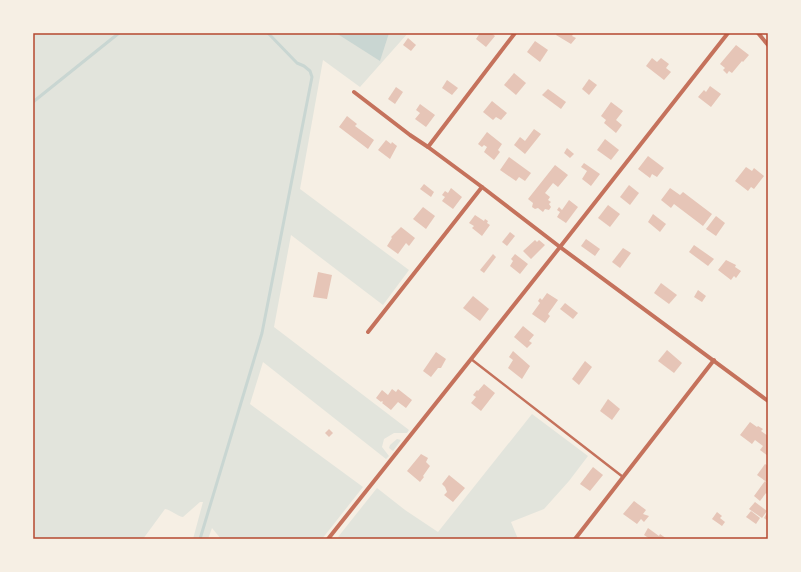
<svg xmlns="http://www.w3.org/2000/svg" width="801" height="572" font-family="Inter,sans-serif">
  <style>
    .green { fill: #e2e4dc }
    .water { fill: #c9d6d2 }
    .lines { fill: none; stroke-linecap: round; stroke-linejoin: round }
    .stream { stroke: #c9d6d2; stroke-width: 3 }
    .building { fill: #e6c5b7 }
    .service { stroke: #c5725c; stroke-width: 2.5 }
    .minor { stroke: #c5725c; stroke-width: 4 }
    .neatline { fill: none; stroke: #b5482f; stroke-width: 1.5 }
  </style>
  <rect width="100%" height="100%" fill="#f6efe4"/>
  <g class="green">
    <path d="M33,33H408L360,87L323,60L300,189L409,270L383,305L291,235L274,327L409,430L407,433H394L384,439L382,447L389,456L386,459L263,362L250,404L363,487L322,539H221L212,528L208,539H193L203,502H200L183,517C177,516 171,510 165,509L143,539H33Z"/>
    <polygon points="532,414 588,456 569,481 544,509 511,522 518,539 340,539 338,537 377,488 405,510 438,532"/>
    <polygon points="397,439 401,440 393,451 389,448 390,445"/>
  </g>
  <polygon class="water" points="336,33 389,33 380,61"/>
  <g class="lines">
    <g class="stream">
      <polyline points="33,102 119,33"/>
      <polyline points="200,539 262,333 312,77 310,71 304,66 297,63 268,33"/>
    </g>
  </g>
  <g class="building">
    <polygon points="480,33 491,33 495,36 486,47 476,39"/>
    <polygon points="557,33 574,33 572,36 576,38 571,44 556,35"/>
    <polygon points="408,38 416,45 411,51 403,45"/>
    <polygon points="535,41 548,50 540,62 527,52"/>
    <polygon points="736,45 749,55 743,62 742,61 732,73 729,71 727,74 723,70 725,68 720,64"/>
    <polygon points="652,58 657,62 661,58 669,64 666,68 671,72 664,80 646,66"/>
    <polygon points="514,73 526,83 516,95 504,85"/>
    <polygon points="589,79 597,85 589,95 582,89"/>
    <polygon points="447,80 458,88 452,95 442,88"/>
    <polygon points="710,86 721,94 711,107 698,97 704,90 706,92"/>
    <polygon points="396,87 403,92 395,104 388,99"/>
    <polygon points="548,89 566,102 561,109 542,95"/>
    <polygon points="492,101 507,113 501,120 496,117 493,120 483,112"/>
    <polygon points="611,102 623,111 616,120 622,125 616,133 604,123 606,120 601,116"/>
    <polygon points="420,104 435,115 426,127 415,119 420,113 416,110"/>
    <polygon points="347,116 357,124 355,126 374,140 368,149 339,127"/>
    <polygon points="534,129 541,134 525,154 514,145 520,137 525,141"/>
    <polygon points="487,132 502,144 498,150 500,152 494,160 484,152 487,147 484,145 482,147 478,144"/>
    <polygon points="605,139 619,150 611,160 597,150"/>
    <polygon points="386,140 391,144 392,142 397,146 390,159 378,150"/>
    <polygon points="567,148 574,154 570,158 564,153"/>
    <polygon points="648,156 664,168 657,177 652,174 650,178 638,169"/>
    <polygon points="509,157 531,173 525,181 519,177 516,181 500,170"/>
    <polygon points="584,163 600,174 591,186 582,179 587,171 581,167"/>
    <polygon points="555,165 568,175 558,187 553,183 545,193 550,197 548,200 551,202 549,204 551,207 549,210 545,209 543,212 538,208 535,209 532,207 533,203 528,199"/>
    <polygon points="746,167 752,171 754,168 764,176 754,189 751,187 748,191 735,181"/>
    <polygon points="424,184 434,192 431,197 420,189"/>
    <polygon points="629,185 639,193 630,205 620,197"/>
    <polygon points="451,188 462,197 453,209 442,201 445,197 442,195 445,191 448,193"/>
    <polygon points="670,188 680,195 683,192 712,214 703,226 674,204 671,208 661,200"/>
    <polygon points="569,200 578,207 566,223 557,217 560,212 557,210 559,207 562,210"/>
    <polygon points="608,205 620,214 610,227 598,218"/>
    <polygon points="423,207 435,216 426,229 413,219"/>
    <polygon points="653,214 666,224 660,232 648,222"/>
    <polygon points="475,215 484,221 485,219 488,221 487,223 490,225 482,236 472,228 474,226 469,223"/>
    <polygon points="716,216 725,223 716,236 706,229"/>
    <polygon points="401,227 415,238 409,246 406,243 398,254 387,246 392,238 391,237"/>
    <polygon points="510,232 515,236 507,246 502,242"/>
    <polygon points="586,239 600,249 595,256 581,246"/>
    <polygon points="535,240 537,242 539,240 545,245 531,259 523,251"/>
    <polygon points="694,245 714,259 708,266 689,252"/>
    <polygon points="623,248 631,253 620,268 612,262"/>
    <polygon points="493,254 496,257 484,273 480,270"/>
    <polygon points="515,254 528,264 520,274 510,266 513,261 511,259"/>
    <polygon points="726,260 736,265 735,267 741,271 736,278 734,276 731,280 718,270"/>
    <polygon points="318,272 332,275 327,299 313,297"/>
    <polygon points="661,283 677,295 669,304 654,293"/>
    <polygon points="698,290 706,296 702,302 694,297"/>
    <polygon points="547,293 558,300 548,314 550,316 545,323 532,314 540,303 538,301 540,298 542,300"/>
    <polygon points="473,296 489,309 480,321 463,308"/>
    <polygon points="565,303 578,313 573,319 560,309"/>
    <polygon points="523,326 534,335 529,341 532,343 527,348 514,337"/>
    <polygon points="667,350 682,363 674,373 658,361"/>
    <polygon points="513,351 530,366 522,379 508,368 513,360 509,357"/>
    <polygon points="436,352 446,359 441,368 438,368 431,377 423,371"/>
    <polygon points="585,361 592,367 579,385 572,379"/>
    <polygon points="484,384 495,393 481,411 471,403 476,397 473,395 477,390 478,391"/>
    <polygon points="392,389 396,392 398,389 412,400 406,408 398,402 391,410 382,403 383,402 382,401 381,402 376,398 382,390 388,395"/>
    <polygon points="608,399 620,409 612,420 600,411"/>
    <polygon points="750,422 757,427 758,426 763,429 761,431 768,436 768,456 760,450 763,446 755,440 752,444 740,435"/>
    <polygon points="329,429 333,433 329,437 325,433"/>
    <polygon points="421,454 428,458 426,462 430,466 423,476 424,477 420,482 407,471"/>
    <polygon points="765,464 768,466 768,483 757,475"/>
    <polygon points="593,467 603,475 590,491 580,484"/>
    <polygon points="449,475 465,488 453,502 444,495 447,492 445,487 442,484"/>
    <polygon points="765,481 768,484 768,495 766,493 760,501 754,496"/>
    <polygon points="634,501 646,510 643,514 649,516 644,522 641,519 637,524 623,514"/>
    <polygon points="755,502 767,511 762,518 749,509"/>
    <polygon points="751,511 760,518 756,524 746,517"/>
    <polygon points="768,511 768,521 764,518"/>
    <polygon points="717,512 722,516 720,518 725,522 722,526 712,519"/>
    <polygon points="648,528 659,536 660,534 667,539 650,539 644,535"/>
  </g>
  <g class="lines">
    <polyline class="service" points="471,359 623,477"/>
    <g class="minor">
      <polyline points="758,33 768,45"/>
      <polyline points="354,92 410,135 428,147 482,187 560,247 768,401"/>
      <polyline points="428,147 515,33"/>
      <polyline points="368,332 482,187"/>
      <polyline points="328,539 560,247 728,33"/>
      <polyline points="575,539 714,360"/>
    </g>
  </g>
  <rect width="801" height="572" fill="none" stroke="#f6efe4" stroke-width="68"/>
  <rect x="34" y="34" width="733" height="504" class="neatline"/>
</svg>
